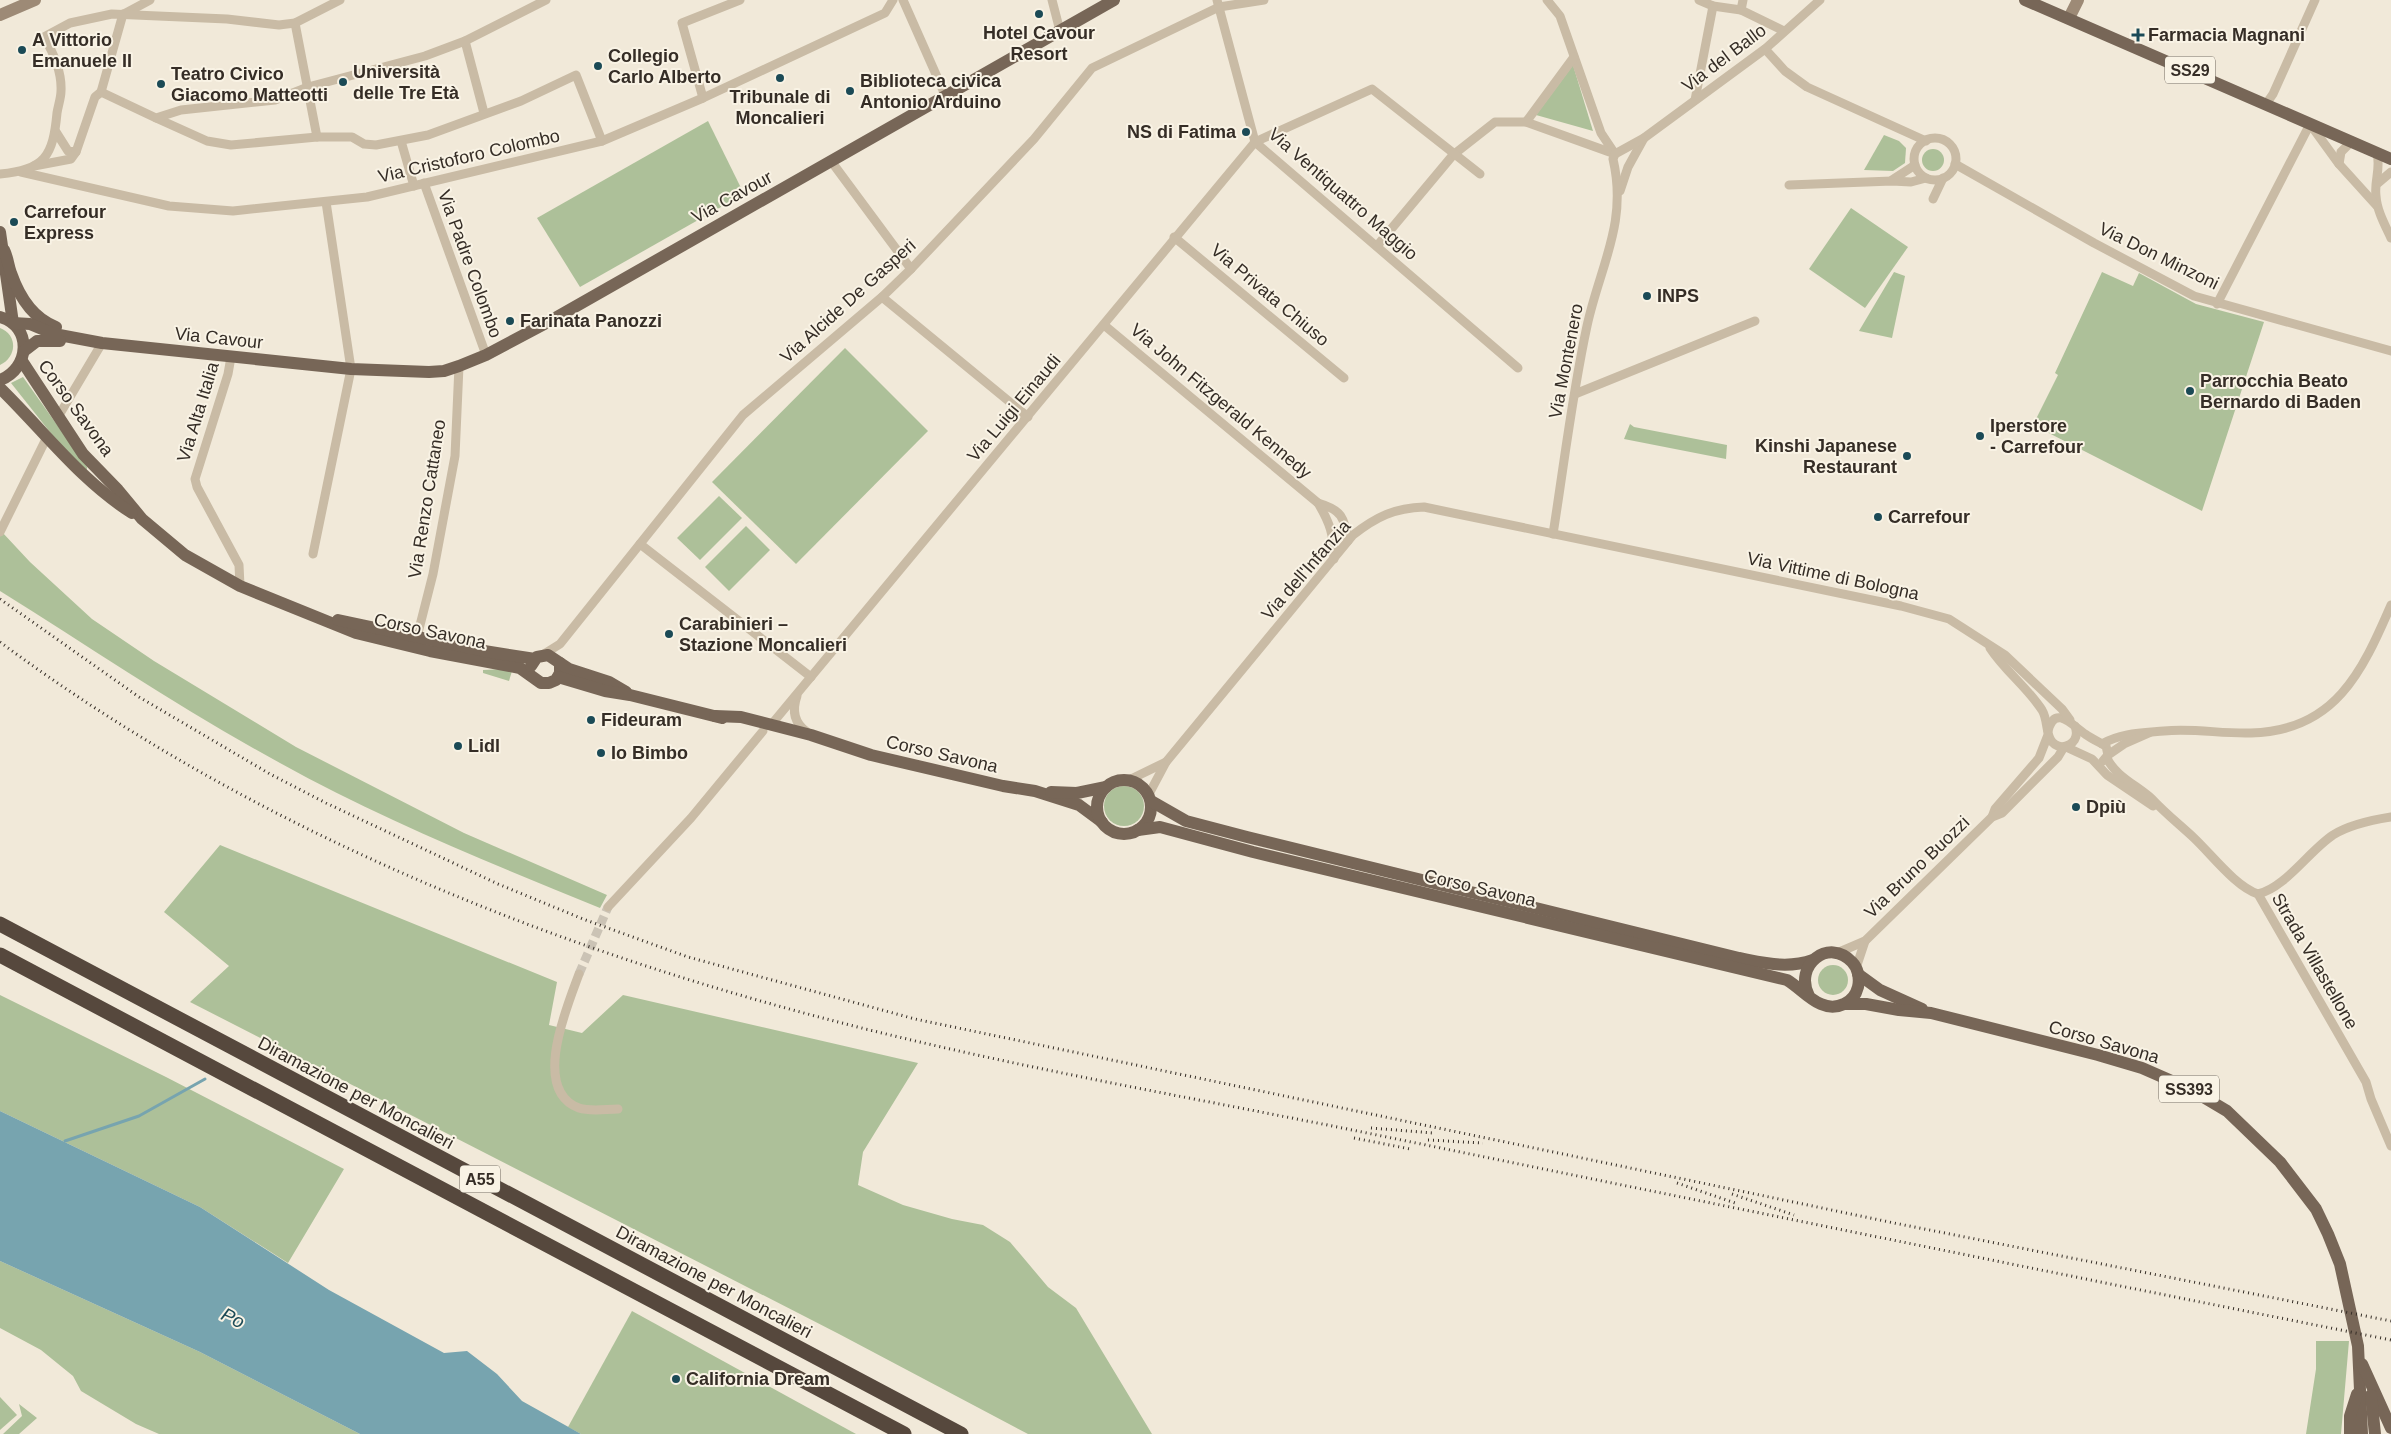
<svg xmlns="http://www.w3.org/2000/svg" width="2391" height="1434" font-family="Arial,sans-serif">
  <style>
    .green { fill: #adc099 }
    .water { fill: #77a4af }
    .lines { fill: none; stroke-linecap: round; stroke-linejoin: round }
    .stream { stroke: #77a4af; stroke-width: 3 }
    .street-tunnel { stroke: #cbc3b5; stroke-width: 9; stroke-dasharray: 9 4.5; stroke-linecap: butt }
    .street { stroke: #c9bba5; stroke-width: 9 }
    .secondary { stroke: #9d8a76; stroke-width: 12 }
    .primary { stroke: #776657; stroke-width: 12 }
    .highway { stroke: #56483d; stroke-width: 15 }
    .rail { stroke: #352d26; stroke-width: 3; stroke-dasharray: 1 4; stroke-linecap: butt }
    .poi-dot { fill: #1b4a56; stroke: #f9f3e5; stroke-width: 2 }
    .labels { text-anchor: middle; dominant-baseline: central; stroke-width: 4; stroke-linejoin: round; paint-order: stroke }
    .shield { fill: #f9f3e5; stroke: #70685f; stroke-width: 1 }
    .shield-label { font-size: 16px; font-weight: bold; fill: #352d26 }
    .poi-label { font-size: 18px; font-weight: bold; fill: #352d26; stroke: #f9f3e5; text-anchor: start }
    .street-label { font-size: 18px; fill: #352d26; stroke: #f9f3e5 }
    .water-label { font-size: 19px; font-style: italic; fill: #1b4a56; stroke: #f9f3e5 }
  </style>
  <rect width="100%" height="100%" fill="#f1e9d9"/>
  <g class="green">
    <polygon points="1573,65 1593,131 1536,115"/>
    <polygon points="708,121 744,194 580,287 537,218"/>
    <polygon points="1884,135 1899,141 1906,148 1905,163 1893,171 1864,170"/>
    <circle cx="1933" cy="160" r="11"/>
    <polygon points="1851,208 1908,247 1865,308 1809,269"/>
    <polygon points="1894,272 1905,276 1892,338 1859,331"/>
    <polygon points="2102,272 2133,286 2139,273 2196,304 2264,322 2202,511 2033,425 2058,375 2055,373"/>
    <path d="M0,328C18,335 17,357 0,365Z"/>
    <polygon points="845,348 928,431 796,564 712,482"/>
    <polygon points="23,377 87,467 87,472 65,451 11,383"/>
    <polygon points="1630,424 1634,427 1727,445 1726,459 1624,439"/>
    <polygon points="719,496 742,518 700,560 677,538"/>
    <polygon points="746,526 770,550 729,591 705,567"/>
    <path d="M2,532L30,562L92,619L154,661L296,747L464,833L607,895L600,908C492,864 383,820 280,763C184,711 93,649 0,591V536Z"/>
    <polygon points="504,669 512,671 509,681 483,673 483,670"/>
    <circle cx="1124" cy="806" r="20"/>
    <polygon points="220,845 557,982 549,1025 582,1033 623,995 918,1063 863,1152 858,1185 903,1205 952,1219 983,1225 1010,1242 1048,1287 1076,1308 1152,1434 1028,1434 839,1334 190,1002 229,966 164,912"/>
    <circle cx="1833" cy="980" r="15"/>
    <polygon points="0,995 166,1077 344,1169 288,1263 200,1207 0,1111"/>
    <polygon points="0,1261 200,1352 360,1434 159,1434 136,1424 81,1391 73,1376 41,1350 0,1328"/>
    <polygon points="632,1311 856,1434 581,1434 568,1427"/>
    <polygon points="2316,1341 2349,1341 2341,1434 2306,1434 2316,1369"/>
    <polygon points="0,1397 17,1415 0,1430"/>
    <polygon points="19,1404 37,1418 19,1434 3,1434 22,1416"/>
  </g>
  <polygon class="water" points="0,1111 200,1207 329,1290 444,1353 467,1351 497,1374 522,1401 581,1434 360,1434 200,1352 0,1261"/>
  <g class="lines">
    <polyline class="stream" points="65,1141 139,1116 205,1079"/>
    <polyline class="street-tunnel" points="579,974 608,907"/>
    <g class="street">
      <polyline points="903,0 946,97"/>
      <polyline points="1052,0 1060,31"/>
      <polyline points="1217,0 1255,142 1518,368"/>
      <polyline points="1547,0 1560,16 1601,133 1615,154"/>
      <polyline points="1699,0 1713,6 1741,10 1743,0"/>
      <polyline points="1741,10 1784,31"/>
      <polyline points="124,14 150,0"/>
      <polyline points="295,23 317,137"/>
      <polyline points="465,41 484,113"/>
      <polyline points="1765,49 1785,71 1807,87 1926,141"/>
      <polyline points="101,92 123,14"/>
      <polyline points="703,98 682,23 740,0"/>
      <polyline points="1695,100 1713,6"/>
      <polyline points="2266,104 2273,94 2315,0"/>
      <polyline points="156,118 207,141 231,145 317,137 352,137 364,144 376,145 428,135 521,101 576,75 602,141"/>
      <polyline points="1526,122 1574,57"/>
      <polyline points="56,132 68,151 76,152"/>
      <circle cx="1935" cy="159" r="21"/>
      <polyline points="401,141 414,186"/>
      <path d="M2377,153C2381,169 2374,181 2376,196C2377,211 2385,225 2391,238"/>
      <polyline points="831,161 911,269"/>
      <polyline points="1955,164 2094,243 2194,296 2391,351"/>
      <polyline points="2339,164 2341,152 2352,141"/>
      <polyline points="34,166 71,159 76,152 95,97 101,92 156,118 181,110 275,100 308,87 425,56 465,41 546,0"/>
      <polyline points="21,172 169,206 233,211 367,197 602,141 703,98 885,13 893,0"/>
      <path d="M0,174C45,170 53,156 57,113C58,106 61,98 61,91C62,72 53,52 44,37L70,23L112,14L227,19L279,25L295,23L340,0"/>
      <polyline points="1892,180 1915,165"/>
      <polyline points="424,183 486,355"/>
      <polyline points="2378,183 2391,172"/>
      <polyline points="1789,185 1892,181 1911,182 1926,178"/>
      <polyline points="1620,191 1628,167 1644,138"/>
      <polyline points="1933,199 1943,178"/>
      <polyline points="1174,237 1344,378"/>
      <polyline points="1377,246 1453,155 1495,122 1526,122 1615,154"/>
      <polyline points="882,297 1028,417"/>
      <polyline points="2217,304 2310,124 2339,164 2377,206"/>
      <path d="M1104,325L1318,503C1330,523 1334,535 1334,559"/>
      <polyline points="231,357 228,374 195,479 197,487 239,565 240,586"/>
      <polyline points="1575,394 1755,321"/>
      <polyline points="58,417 102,343"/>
      <path d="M1318,503C1342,510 1344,517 1348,541"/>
      <polyline points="0,532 47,437"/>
      <path d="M1553,534C1564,465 1572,395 1587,326C1600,266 1628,223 1613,159L1615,154L1644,138L1765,49L1820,0"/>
      <polyline points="640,544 811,677"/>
      <polyline points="313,554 351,369 326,202"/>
      <polyline points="417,637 433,574 455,456 459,366"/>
      <path d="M1990,648C2005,671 2027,687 2042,710C2050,723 2043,744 2062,747C2074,745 2079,737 2075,726"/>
      <polyline points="544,654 560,644 743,415 882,297 911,269 1034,139 1092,68 1219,7 1264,0"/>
      <path d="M797,696C792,710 794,723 807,732"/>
      <polyline points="771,725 1255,142 1372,89 1480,174"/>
      <path d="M2048,731C2055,703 2074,727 2085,734C2092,739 2099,742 2106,746L2108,755L2103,761"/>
      <path d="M2102,744C2121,733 2142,733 2164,731C2193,728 2222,734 2251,733C2335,731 2362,672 2391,605"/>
      <polyline points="2066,747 2092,759 2107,775 2153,806"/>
      <polyline points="2108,755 2124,744 2149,733"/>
      <path d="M2107,758C2115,776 2138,786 2152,799C2165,813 2180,825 2194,838C2212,855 2236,887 2258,894"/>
      <polyline points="1129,780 1166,762"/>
      <path d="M1149,794L1166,762L1353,535C1376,517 1394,508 1424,507L1901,606L1949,619L2005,655L2062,709L2070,720"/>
      <polyline points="1992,817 1995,809 2039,758 2048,735"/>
      <polyline points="2258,894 2366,1082 2371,1099 2391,1146"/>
      <path d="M2258,894C2285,888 2309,851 2333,835C2349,825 2372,820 2391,817"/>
      <polyline points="608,907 691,818 763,731"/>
      <polyline points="1837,953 1865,941 1992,817 2002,813 2058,757 2064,747"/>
      <polyline points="1856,968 1865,941"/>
      <path d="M579,974C567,1007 531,1090 579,1108C591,1112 606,1109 618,1109"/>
    </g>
    <g class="secondary">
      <polyline points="0,15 35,0"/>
      <polyline points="2069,18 2078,0"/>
    </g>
    <g class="primary">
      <polyline points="2025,0 2391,159"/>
      <polyline points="0,232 13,323"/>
      <path d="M4,250C8,258 8,265 11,273C19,296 32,318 56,327"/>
      <path d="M0,317C33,326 30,369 0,380"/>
      <polyline points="13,323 30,324 54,334 102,343 351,369 429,372 444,371 459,366 486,355 550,321 1114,0"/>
      <polyline points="24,351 37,341 60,341"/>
      <polyline points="22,361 83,454 118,490 142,519 185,555 240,586 356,633 430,651 520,668 541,683 549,683 556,680 560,673 560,663"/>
      <path d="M0,388C44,431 80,480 132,513"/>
      <polyline points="338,620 484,651 535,659"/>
      <polyline points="531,666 537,657 548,655 569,669 609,682 626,692"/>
      <polyline points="558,677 605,691 630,695 722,718"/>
      <polyline points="715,716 741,717 811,735 871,755 1003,786 1035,791 1079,805 1102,822"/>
      <circle cx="1124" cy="807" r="27"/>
      <polyline points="1051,792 1077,793 1106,787"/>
      <path d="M1151,801L1186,821L1247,837L1739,958C1765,963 1787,969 1813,960"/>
      <path d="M1138,830L1160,827L1253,852L1787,980C1804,990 1821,1015 1844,1004C1851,1001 1856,995 1858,987C1860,978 1858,968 1852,962C1829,937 1793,965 1809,996"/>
      <polyline points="1858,974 1880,990 1922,1009"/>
      <polyline points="1845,1004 1866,1004 1899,1010 1931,1013 2098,1055 2142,1068 2190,1089 2227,1111 2280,1162 2316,1209 2328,1234 2340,1264 2358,1346 2362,1434"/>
      <polyline points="2362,1364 2391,1428"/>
      <polyline points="2371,1395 2375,1434"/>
      <polyline points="2350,1434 2350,1416 2357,1394"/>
    </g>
    <g class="highway">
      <polyline points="0,924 961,1434"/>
      <polyline points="0,955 904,1434"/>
    </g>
    <g class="rail">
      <polyline points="0,599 139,697 270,774 326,803 498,884 583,919 688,957 915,1019 1894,1223 2391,1321"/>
      <path d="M0,642C267,840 585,963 907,1039C1063,1076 1220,1103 1377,1135C1715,1204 2053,1273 2391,1340"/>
      <polyline points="1371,1128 1433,1133"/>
      <polyline points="1354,1138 1410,1149"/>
      <polyline points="1428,1140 1483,1143"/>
      <polyline points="1677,1183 1738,1204"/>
      <polyline points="1732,1194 1794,1215"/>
    </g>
  </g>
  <g class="poi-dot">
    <circle cx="1039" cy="14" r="5"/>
    <path d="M2135.5 27.5h5v5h5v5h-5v5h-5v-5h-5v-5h5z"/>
    <circle cx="22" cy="50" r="5"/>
    <circle cx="598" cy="66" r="5"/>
    <circle cx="780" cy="78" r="5"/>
    <circle cx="343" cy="82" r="5"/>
    <circle cx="161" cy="84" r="5"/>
    <circle cx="850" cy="91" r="5"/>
    <circle cx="1246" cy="132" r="5"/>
    <circle cx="14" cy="222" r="5"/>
    <circle cx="1647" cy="296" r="5"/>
    <circle cx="510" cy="321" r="5"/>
    <circle cx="2190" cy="391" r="5"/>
    <circle cx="1980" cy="436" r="5"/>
    <circle cx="1907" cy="456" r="5"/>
    <circle cx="1878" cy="517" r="5"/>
    <circle cx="669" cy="634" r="5"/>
    <circle cx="591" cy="720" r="5"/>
    <circle cx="458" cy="746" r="5"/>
    <circle cx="601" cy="753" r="5"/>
    <circle cx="2076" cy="807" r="5"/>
    <circle cx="676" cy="1379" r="5"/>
  </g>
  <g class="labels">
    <g class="shield">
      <rect x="2165" y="56.5" width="50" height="27" rx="4"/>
      <rect x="2159" y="1075.5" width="60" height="27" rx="4"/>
      <rect x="460" y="1165.5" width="40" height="27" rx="4"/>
    </g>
    <g class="shield-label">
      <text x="2190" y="70">SS29</text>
      <text x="2189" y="1089">SS393</text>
      <text x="480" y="1179">A55</text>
    </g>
    <g class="poi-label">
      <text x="1039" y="33" text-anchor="middle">Hotel Cavour<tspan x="1039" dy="21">Resort</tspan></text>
      <text x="2148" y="35">Farmacia Magnani</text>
      <text x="32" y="40">A Vittorio<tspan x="32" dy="21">Emanuele II</tspan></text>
      <text x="608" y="56">Collegio<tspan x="608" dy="21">Carlo Alberto</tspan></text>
      <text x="353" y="72">Università<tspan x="353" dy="21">delle Tre Età</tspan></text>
      <text x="171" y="74">Teatro Civico<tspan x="171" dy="21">Giacomo Matteotti</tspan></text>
      <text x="860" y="81">Biblioteca civica<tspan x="860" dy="21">Antonio Arduino</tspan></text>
      <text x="780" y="97" text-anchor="middle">Tribunale di<tspan x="780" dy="21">Moncalieri</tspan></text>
      <text x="1236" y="132" text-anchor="end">NS di Fatima</text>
      <text x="24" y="212">Carrefour<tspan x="24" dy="21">Express</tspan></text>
      <text x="1657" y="296">INPS</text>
      <text x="520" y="321">Farinata Panozzi</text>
      <text x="2200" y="381">Parrocchia Beato<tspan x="2200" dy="21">Bernardo di Baden</tspan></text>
      <text x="1990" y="426">Iperstore<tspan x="1990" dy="21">- Carrefour</tspan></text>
      <text x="1897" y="446" text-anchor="end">Kinshi Japanese<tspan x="1897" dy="21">Restaurant</tspan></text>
      <text x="1888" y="517">Carrefour</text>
      <text x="679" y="624">Carabinieri –<tspan x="679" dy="21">Stazione Moncalieri</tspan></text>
      <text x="601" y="720">Fideuram</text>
      <text x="468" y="746">Lidl</text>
      <text x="611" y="753">Io Bimbo</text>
      <text x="2086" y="807">Dpiù</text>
      <text x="686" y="1379">California Dream</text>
    </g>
    <g class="street-label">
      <text transform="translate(1724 58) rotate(-37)">Via del Ballo</text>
      <text transform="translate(469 156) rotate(-13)">Via Cristoforo Colombo</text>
      <text transform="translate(1343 194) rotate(41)">Via Ventiquattro Maggio</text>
      <text transform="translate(732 197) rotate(-29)">Via Cavour</text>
      <text transform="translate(2159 256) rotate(26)">Via Don Minzoni</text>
      <text transform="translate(470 264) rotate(70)">Via Padre Colombo</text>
      <text transform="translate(1270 295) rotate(40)">Via Privata Chiuso</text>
      <text transform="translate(848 301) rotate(-42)">Via Alcide De Gasperi</text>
      <text transform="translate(219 338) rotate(6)">Via Cavour</text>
      <text transform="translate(1566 361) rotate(-79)">Via Montenero</text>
      <text transform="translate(1221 401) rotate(40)">Via John Fitzgerald Kennedy</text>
      <text transform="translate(76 408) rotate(54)">Corso Savona</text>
      <text transform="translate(1014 408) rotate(-50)">Via Luigi Einaudi</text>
      <text transform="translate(198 412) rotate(-73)">Via Alta Italia</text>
      <text transform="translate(427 499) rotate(-81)">Via Renzo Cattaneo</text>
      <text transform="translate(1306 570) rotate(-49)">Via dell'Infanzia</text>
      <text transform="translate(1833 576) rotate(12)">Via Vittime di Bologna</text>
      <text transform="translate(430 631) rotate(12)">Corso Savona</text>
      <text transform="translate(942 754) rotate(13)">Corso Savona</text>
      <text transform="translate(1917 867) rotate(-44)">Via Bruno Buozzi</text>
      <text transform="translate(1480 888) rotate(13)">Corso Savona</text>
      <text transform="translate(2315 961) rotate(60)">Strada Villastellone</text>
      <text transform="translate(2104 1042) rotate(16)">Corso Savona</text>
      <text transform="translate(356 1093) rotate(28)">Diramazione per Moncalieri</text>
      <text transform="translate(714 1282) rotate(28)">Diramazione per Moncalieri</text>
    </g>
    <g class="water-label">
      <text transform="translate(233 1318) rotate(26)">Po</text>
    </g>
  </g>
</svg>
